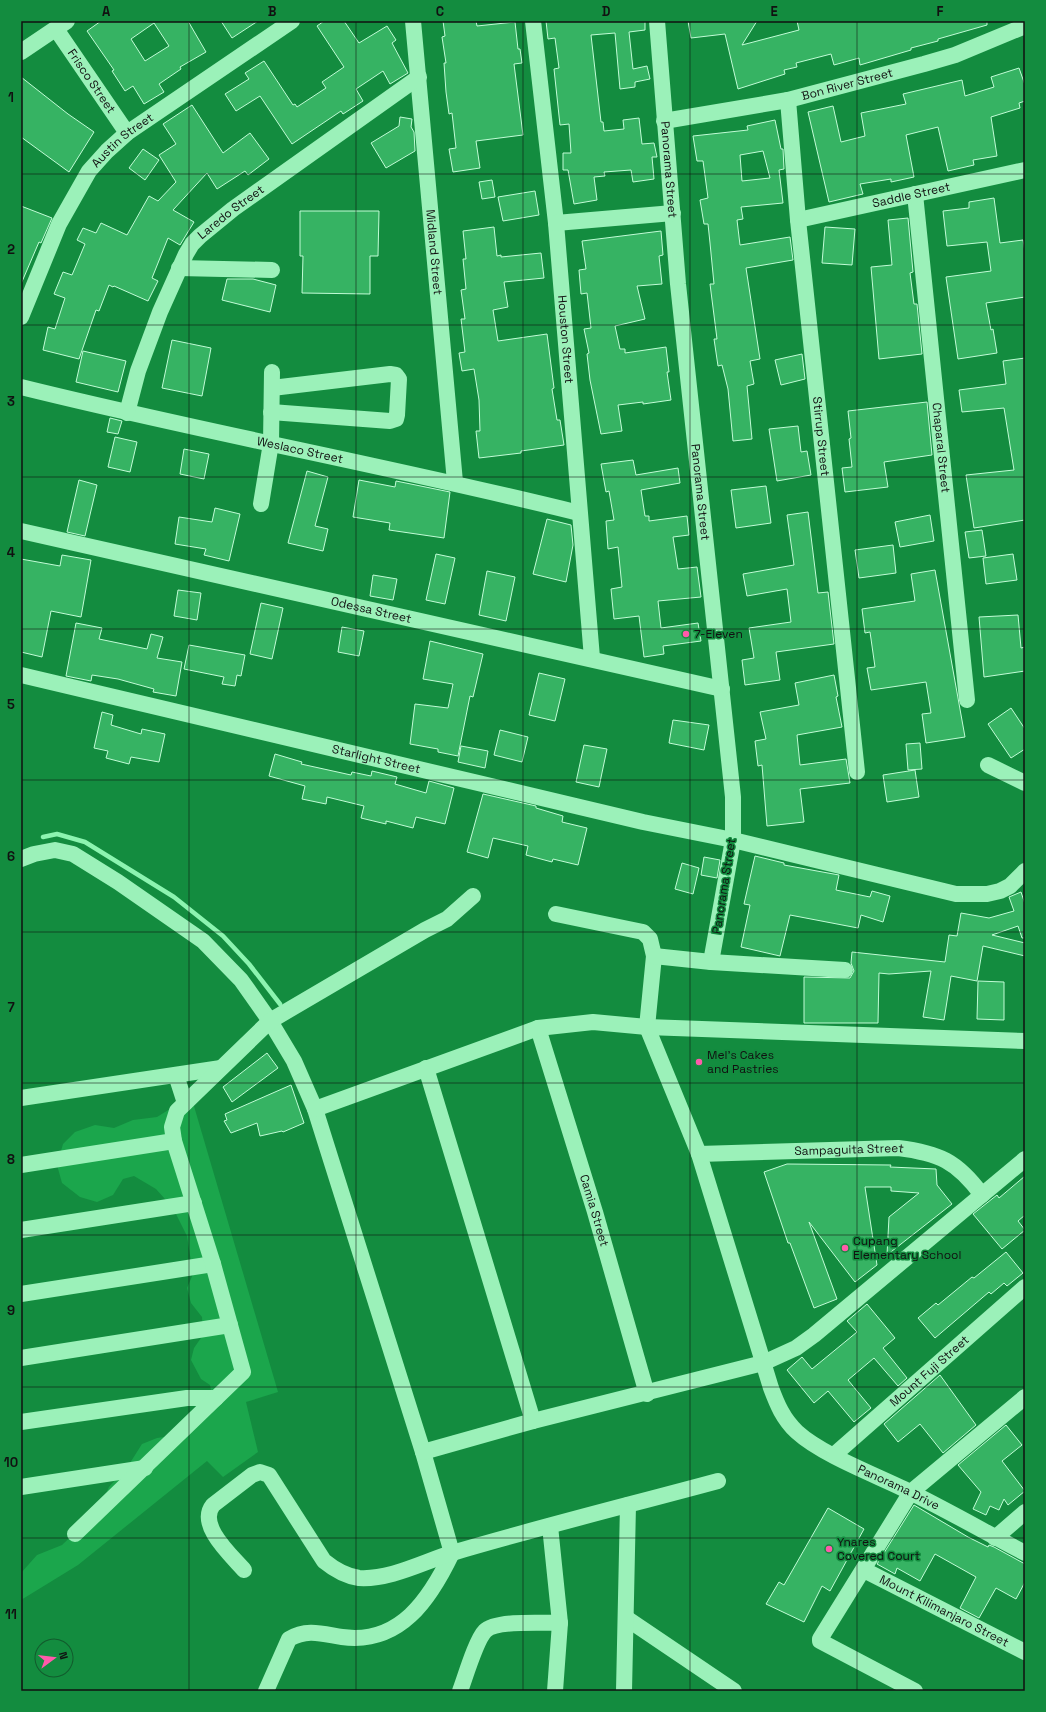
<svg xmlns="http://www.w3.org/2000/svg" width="1046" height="1712" font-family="'Space Grotesk',sans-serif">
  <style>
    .green { fill: #1ba64c }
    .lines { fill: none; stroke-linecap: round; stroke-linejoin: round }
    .stream { stroke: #8cf4b0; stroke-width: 4.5 }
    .building { fill: #36b363; stroke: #c1fcd6; fill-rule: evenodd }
    .minor { stroke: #9bf1b9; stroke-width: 16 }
    .grid { fill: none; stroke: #111; stroke-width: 1; stroke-opacity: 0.55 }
    .poi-dot { fill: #ff5aaa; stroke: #138c3f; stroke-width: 1.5 }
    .labels { text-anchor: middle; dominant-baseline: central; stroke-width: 3; stroke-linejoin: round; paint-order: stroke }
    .street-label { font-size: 12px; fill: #111; stroke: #138c3f }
    .poi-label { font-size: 12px; fill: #111; stroke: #138c3f; text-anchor: start }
    .neatline { fill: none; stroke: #111; stroke-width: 1.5 }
    .grid-label { font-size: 13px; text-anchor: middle; font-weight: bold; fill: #111 }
  </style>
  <rect width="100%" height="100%" fill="#138c3f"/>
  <polygon class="green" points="191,1096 278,1392 246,1402 258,1452 223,1477 207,1461 78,1565 21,1600 21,1573 37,1555 62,1545 98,1511 109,1487 130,1463 142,1444 157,1438 171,1436 213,1401 210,1385 201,1379 191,1360 194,1348 203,1335 202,1317 191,1303 187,1288 193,1274 187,1236 173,1208 156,1189 134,1176 123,1179 113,1195 97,1202 80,1197 62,1183 57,1165 63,1144 75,1132 95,1125 114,1128 133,1120 157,1117"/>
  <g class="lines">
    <polyline class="stream" points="43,837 57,834 85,842 174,897 223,936 249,964 280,1004"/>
  </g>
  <g class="building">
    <path d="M101,21H188L206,52L180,67L181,69L159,84L164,92L144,104L133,86L125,91L112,71L114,70L87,31ZM154,23L169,46L145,61L131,39Z"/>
    <polygon points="221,21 258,21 232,38"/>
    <polygon points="324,21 344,21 359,43 387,26 396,40 392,43 408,73 390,84 383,71 356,89 363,101 343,114 341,111 292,144 260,96 236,111 225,94 249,79 245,73 264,61 293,105 295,104 297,107 326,88 322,82 344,67 317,26"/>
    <polygon points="443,21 476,21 477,26 515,22 518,49 520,49 522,63 514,64 523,135 476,141 480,168 453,172 449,149 456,148 452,113 449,114 446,92 444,63 446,63 442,37 445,36"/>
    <polygon points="546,21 645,21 645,30 629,32 633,69 647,66 650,79 635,82 635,87 620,89 615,33 591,35 601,122 603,122 604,131 624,129 623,120 639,118 642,144 654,143 657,157 652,157 654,179 633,182 631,170 604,172 605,176 594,177 597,200 574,204 568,170 563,170 563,153 571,153 569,124 560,125 554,69 559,68 555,38 548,39"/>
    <polygon points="688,21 757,21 742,45 799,30 797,21 987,21 987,25 938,39 938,41 911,48 911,50 860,65 859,58 834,65 831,54 796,63 797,67 784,70 785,74 738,89 725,34 691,38"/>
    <polygon points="1019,68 1025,85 1025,101 1019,103 1020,108 991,117 997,156 973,160 974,165 948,171 938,127 906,135 914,177 891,182 891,179 860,184 863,194 829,202 808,112 833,106 841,142 865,136 861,113 906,104 903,94 962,80 965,96 994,87 991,77"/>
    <polygon points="21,77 68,114 94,132 69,172 21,137"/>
    <polygon points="192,105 223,153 250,133 269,159 248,175 245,171 217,189 207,173 173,210 194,222 180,245 168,238 152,278 158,281 148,301 114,286 113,287 109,285 99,311 96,310 79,359 43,350 48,327 55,329 65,298 54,294 63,272 72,275 85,244 77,240 83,228 96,233 101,223 127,235 149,196 158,201 176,182 159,155 176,144 163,124"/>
    <polygon points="400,117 412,119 411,127 414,132 415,151 386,168 371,143 399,126"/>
    <path d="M775,120L781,149H783L784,169L779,170L783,203L741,207L743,219L737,220L740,245L790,237L793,260L746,268L760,359L750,361L754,384L747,386L752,439L733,441L728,389L722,365L718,366L714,339H717L710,284H714L710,243L708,224H704L700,200L708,198L703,161H697L693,136L748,130L747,126ZM763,151L770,178L742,181L740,155Z"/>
    <polygon points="143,149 159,160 145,180 129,168"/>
    <polygon points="492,180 495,197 482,199 479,182"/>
    <polygon points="535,191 539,215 503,221 498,197"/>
    <polygon points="994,198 1000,243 1023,240 1025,252 1025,297 986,303 991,330 993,329 997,353 958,359 946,277 991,271 987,242 947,246 943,211 969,208 969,202"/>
    <polygon points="21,206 52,218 41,243 39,242 21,284"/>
    <polygon points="300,211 379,211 378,256 370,256 370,294 302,293 303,256 300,256"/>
    <polygon points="908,218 913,272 910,273 914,304 917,304 922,354 879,359 871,267 892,265 888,220"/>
    <polygon points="494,227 497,256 501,255 501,257 541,253 544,278 504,282 508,307 493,310 498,341 547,334 554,388 552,389 557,420 560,420 564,445 521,451 521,453 479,458 476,431 480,431 479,400 474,369 462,371 459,353 465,352 461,319 465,319 461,290 466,289 463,259 466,259 463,231"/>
    <polygon points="825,227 855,229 852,265 822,263"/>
    <polygon points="661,231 663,255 659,256 662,284 637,286 645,319 615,326 620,349 625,349 625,353 666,347 669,372 667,372 671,400 643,404 643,402 618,405 622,431 601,434 590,380 587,354 589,353 584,329 591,328 587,293 581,294 579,270 586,269 582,241"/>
    <polygon points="227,279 253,279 276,285 270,312 222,300"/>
    <polygon points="172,340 211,348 202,396 162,388"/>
    <polygon points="83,351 126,361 118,392 76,382"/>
    <polygon points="802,354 805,379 781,385 775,360"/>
    <polygon points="1025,358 1025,520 974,528 966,475 1014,470 1004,408 962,412 959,390 1006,384 1003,361"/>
    <polygon points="927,402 932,455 884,462 888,487 845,492 842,468 852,467 849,439 851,438 848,411"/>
    <polygon points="110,418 122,421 118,434 107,432"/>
    <polygon points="798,426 801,452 807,451 811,475 777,481 769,429"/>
    <polygon points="115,437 137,442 130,472 108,467"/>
    <polygon points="184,449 209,454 204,479 180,474"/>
    <polygon points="633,460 636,475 678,468 680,483 641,490 645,516 649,516 649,521 687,516 689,535 673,537 678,569 697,567 701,597 658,601 661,628 698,623 701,641 663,646 664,654 644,657 639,616 614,619 611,589 622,587 618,547 608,549 606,521 614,520 609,491 606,492 601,464"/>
    <polygon points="307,471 328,477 315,526 328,529 323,551 288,543"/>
    <polygon points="79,480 97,485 85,536 67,532"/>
    <polygon points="359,480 395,487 396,481 450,492 444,538 389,530 390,523 353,517"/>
    <polygon points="766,486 771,523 736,528 731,490"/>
    <polygon points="215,508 240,514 229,561 204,555 206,549 175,544 179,517 212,522"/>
    <polygon points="808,512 818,593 828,592 834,644 776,652 780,680 745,685 742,660 754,658 749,628 791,622 787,589 747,596 743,574 794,565 787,515"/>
    <polygon points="930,515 934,541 900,547 895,522"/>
    <polygon points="547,519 571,525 573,545 566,582 533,574"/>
    <polygon points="982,530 986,556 969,558 965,532"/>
    <polygon points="893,545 896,573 859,578 855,550"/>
    <polygon points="436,554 455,558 445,604 426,600"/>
    <polygon points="1013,554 1017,580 986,584 983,558"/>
    <polygon points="62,555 91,560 81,617 51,611 42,657 21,652 21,559 60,566"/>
    <polygon points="935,570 965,737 926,743 922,714 931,713 926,682 871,690 867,668 875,667 870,632 865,633 862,609 915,601 911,574"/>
    <polygon points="487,571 515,577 506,621 479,615"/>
    <polygon points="373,575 397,579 393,600 370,596"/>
    <polygon points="178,590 201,593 197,620 174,616"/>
    <polygon points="261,603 283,608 272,659 250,654"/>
    <polygon points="1018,615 1021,648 1025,647 1025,671 984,677 979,617"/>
    <polygon points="76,623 102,628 99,639 147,649 151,634 163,637 157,658 182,662 176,696 153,692 154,689 118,679 92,675 91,681 66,676"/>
    <polygon points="342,627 364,631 359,656 338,652"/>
    <polygon points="430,641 483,654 473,697 470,696 458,756 438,752 438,749 410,744 415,704 448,708 453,684 423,679"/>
    <polygon points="189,645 245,655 241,676 237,675 235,686 222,684 224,677 184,669"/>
    <polygon points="539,673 565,679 555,721 529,715"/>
    <polygon points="834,675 838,696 836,697 842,727 797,735 800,765 846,759 850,783 800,789 804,822 767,826 762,765 758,766 755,741 766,739 760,712 799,705 795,683"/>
    <polygon points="1011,708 1025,729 1025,749 1011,758 988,724"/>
    <polygon points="102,712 113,715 111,725 141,734 142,729 165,734 159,762 131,757 129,764 106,758 108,751 94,748"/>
    <polygon points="673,720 709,725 704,750 669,743"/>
    <polygon points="500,730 528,737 522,762 494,755"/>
    <polygon points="920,743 922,769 908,770 906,744"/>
    <polygon points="584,745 607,749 599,787 576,782"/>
    <polygon points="461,746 488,751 485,768 458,762"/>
    <polygon points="275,754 302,762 301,764 351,775 352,772 371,776 372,771 397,777 395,784 426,793 429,781 454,788 445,824 416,817 413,828 386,821 386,824 361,818 364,806 327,797 326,804 302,799 305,786 269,776"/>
    <polygon points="915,770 919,797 887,802 883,775"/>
    <polygon points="483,794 536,806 536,808 563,816 562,822 587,828 578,865 553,859 552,862 526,855 528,846 493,838 488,858 467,852"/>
    <polygon points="755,856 784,863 784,865 839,875 836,890 870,897 872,891 890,896 883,922 861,915 858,928 790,915 780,956 741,947 750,905 744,904"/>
    <polygon points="704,857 720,860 717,878 701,875"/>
    <polygon points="682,863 699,868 693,894 675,889"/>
    <polygon points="1021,892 1025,904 1025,938 1022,938 1018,926 992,935 1025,943 1025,956 983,946 977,981 951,976 944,1020 923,1017 931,971 889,974 879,973 878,1023 804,1023 804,977 850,978 854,971 851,963 852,952 945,962 949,935 957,936 961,913 989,918 1014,911 1009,897"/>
    <polygon points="978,981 1004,982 1004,1020 977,1019"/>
    <polygon points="267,1053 278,1068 232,1102 223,1087"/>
    <polygon points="291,1085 304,1123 283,1132 282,1131 260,1136 257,1123 231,1133 224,1121 227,1120 225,1114"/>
    <polygon points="787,1164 891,1165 890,1167 936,1169 937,1185 952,1204 887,1255 889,1217 919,1193 891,1191 891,1187 865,1187 877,1265 855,1282 809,1222 837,1299 814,1308 790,1243 788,1243 764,1172"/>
    <polygon points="1025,1176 1025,1215 1018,1221 1025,1230 1002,1249 973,1214 997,1195 999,1198"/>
    <polygon points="1006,1252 1023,1273 1007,1286 1004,1283 991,1294 989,1292 935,1338 918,1318 936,1303 938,1305 972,1277 974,1278"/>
    <polygon points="867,1304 895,1338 883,1348 907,1378 898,1386 874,1358 848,1380 871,1408 854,1422 828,1391 814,1403 787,1370 802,1357 812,1369 857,1332 847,1321"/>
    <polygon points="940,1375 976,1425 943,1453 920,1424 898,1442 884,1424"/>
    <polygon points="1006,1425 1022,1445 1002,1461 1025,1491 1008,1505 1004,1499 999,1510 990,1506 986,1515 973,1509 981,1492 958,1465"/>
    <polygon points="914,1505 968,1537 988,1547 989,1545 994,1547 1025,1564 1025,1582 1016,1599 996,1588 979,1618 960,1608 976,1577 935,1554 920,1581 897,1568 895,1574 877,1564"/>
    <polygon points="828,1508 864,1529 830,1591 822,1586 804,1622 766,1604 779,1582 784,1585"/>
  </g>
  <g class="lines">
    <g class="minor">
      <path id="s1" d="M413,21L455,482"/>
      <path id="s2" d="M533,21L556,223L592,658"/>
      <path id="s3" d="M657,21L678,284L733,797V840L711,962"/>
      <path id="s4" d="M56,29L127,133"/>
      <polyline points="21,52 67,21"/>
      <path id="s5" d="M788,100L798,220L857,772"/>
      <path id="s6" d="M664,121L788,100L924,64L955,55L1025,26"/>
      <path id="s7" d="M915,194L967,700"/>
      <path id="s8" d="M798,220L1025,170"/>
      <polyline points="556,223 673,213"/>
      <polyline points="179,268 272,270"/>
      <path id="s9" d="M21,317L59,224L89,171L107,151L127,133L292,21"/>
      <path id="s10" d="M21,387C206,433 394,467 579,513"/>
      <polyline points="271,412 390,421 396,419 397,415 399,379 396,375 390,374 272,388"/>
      <path id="s11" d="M127,413L138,371L160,312L186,254L192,244L200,236L233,209L419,77"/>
      <polyline points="261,504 271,443 272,372"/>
      <path id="s12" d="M21,531L722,689"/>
      <path id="s13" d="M21,675L643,822L733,840L956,894H987L1000,891L1010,886L1025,871"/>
      <polyline points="988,765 1025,783"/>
      <path d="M21,859L34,854L55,850L73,854L118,882L203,941L241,980L270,1021L294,1061L315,1109L423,1452L452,1553C430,1599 400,1645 342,1637C323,1634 307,1628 289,1639L266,1691"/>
      <path id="s14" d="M556,914L643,932L650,939L654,956L647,1027L699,1154L771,1388C777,1404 783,1419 797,1432C821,1454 873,1474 904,1489C945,1509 985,1532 1025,1553"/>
      <polyline points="654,956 711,962 845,970"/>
      <path id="s15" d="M538,1028L595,1212L647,1394"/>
      <polyline points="426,1068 533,1421"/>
      <polyline points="176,1075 185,1103"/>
      <polyline points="21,1098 221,1068"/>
      <polyline points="315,1109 538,1028 593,1022 647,1027 1025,1041"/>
      <path id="s16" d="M699,1154L898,1148C939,1153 957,1161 982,1195"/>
      <polyline points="21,1165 174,1141"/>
      <polyline points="21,1230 194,1203"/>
      <polyline points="21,1294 213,1264"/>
      <polyline points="21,1358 230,1325"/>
      <polyline points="21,1422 187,1398 216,1398"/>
      <polyline points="423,1452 533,1421 763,1363 796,1348 814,1335 1025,1159"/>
      <path id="s17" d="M834,1455L1025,1287"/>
      <polyline points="21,1487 145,1468"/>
      <polyline points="550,1526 560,1623 555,1691"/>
      <polyline points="75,1534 243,1372 213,1264 174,1141 172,1127 177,1111 270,1021 425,930 447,919 473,896"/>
      <polyline points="995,1538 1025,1512"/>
      <path d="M244,1570C231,1555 197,1525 213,1505L252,1475L260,1472L269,1475L324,1561C335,1570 345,1576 359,1578C390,1580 423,1562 452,1553C540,1527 629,1505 718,1481"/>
      <path id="s18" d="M864,1570L1025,1652"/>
      <polyline points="626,1618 734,1691"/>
      <path d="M460,1691C465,1678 476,1640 485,1631C495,1620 544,1623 560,1623"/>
      <polyline points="624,1691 628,1505"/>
      <polyline points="915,1691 820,1641 820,1639 911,1492 1025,1397"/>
    </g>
  </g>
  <path class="grid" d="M189,21V1691M356,21V1691M523,21V1691M690,21V1691M857,21V1691M21,174H1025M21,325H1025M21,477H1025M21,629H1025M21,780H1025M21,932H1025M21,1083H1025M21,1235H1025M21,1387H1025M21,1538H1025"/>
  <g class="poi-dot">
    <circle cx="686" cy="634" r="4"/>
    <circle cx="699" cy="1062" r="4"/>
    <circle cx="845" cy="1248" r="4"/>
    <circle cx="829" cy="1549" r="4"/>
  </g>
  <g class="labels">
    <g class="street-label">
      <text stroke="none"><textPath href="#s4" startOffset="63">Frisco Street</textPath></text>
      <text stroke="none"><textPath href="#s6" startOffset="187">Bon River Street</textPath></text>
      <text stroke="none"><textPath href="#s9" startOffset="207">Austin Street</textPath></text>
      <text stroke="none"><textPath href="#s3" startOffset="149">Panorama Street</textPath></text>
      <text stroke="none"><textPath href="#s8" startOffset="116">Saddle Street</textPath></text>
      <text stroke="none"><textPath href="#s11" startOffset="232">Laredo Street</textPath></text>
      <text stroke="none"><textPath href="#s1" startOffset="232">Midland Street</textPath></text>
      <text stroke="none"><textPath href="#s2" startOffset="320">Houston Street</textPath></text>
      <text stroke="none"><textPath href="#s5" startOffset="338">Stirrup Street</textPath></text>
      <text stroke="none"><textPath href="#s7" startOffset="255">Chaparal Street</textPath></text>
      <text stroke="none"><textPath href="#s10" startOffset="286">Weslaco Street</textPath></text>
      <text stroke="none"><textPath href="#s3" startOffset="473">Panorama Street</textPath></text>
      <text stroke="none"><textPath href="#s12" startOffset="359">Odessa Street</textPath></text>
      <text stroke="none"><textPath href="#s13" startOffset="365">Starlight Street</textPath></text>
      <text transform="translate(724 886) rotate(-81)">Panorama Street</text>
      <text stroke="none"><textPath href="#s16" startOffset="150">Sampaguita Street</textPath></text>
      <text stroke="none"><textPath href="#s15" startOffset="191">Camia Street</textPath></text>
      <text stroke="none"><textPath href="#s17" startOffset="127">Mount Fuji Street</textPath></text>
      <text stroke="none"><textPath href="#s14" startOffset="737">Panorama Drive</textPath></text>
      <text stroke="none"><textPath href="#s18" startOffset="90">Mount Kilimanjaro Street</textPath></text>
    </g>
    <g class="poi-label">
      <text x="694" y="634">7-Eleven</text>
      <text x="707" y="1055">Mel's Cakes<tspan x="707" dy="14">and Pastries</tspan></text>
      <text x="853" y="1241">Cupang<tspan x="853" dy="14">Elementary School</tspan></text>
      <text x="837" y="1542">Ynares<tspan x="837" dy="14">Covered Court</tspan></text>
    </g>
  </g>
  <rect width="1046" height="1712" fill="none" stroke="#138c3f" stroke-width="44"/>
  <g transform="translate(54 1658) rotate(75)"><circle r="19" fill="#138c3f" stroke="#125b2d"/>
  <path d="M0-3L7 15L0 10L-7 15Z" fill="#ff5aaa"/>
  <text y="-6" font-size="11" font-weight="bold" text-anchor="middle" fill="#111111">N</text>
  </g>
  <rect x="22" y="22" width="1002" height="1668" class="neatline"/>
  <g class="grid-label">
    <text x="106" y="16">A</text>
    <text x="272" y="16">B</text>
    <text x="440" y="16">C</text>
    <text x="606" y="16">D</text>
    <text x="774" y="16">E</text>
    <text x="940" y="16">F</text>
    <text x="11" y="102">1</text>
    <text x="11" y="254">2</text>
    <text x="11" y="406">3</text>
    <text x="11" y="557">4</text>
    <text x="11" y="709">5</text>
    <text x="11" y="861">6</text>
    <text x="11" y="1012">7</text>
    <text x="11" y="1164">8</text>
    <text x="11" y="1315">9</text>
    <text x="11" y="1467">10</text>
    <text x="11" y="1619">11</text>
  </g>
</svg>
